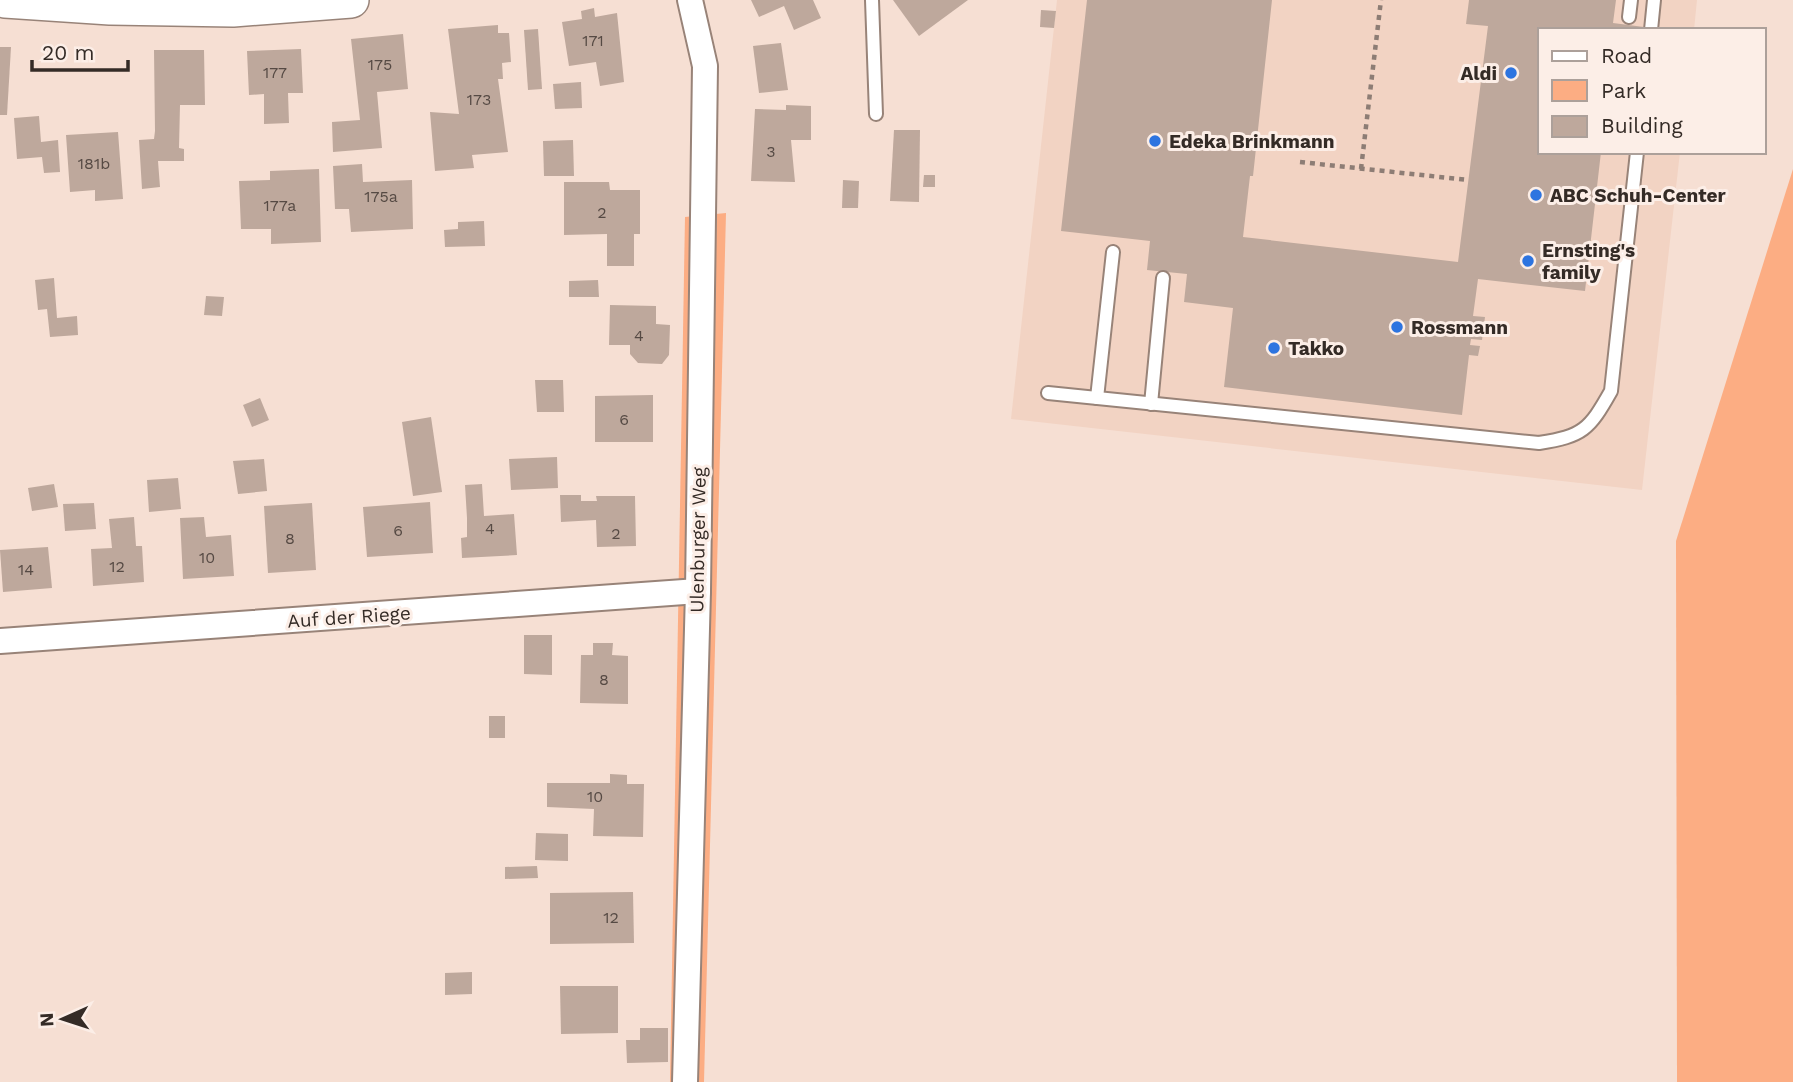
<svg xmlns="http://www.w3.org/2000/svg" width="1793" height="1082" font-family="'Work Sans',sans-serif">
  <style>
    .built { fill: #f2d3c3 }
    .green { fill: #fcad83 }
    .building { fill: #bea89c }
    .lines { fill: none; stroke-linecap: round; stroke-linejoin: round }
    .lane-casing { stroke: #988378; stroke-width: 16 }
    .street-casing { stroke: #988378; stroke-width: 28 }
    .secondary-casing { stroke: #988378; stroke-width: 38 }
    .path { stroke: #8d7d75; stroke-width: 4.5; stroke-dasharray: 5 5; stroke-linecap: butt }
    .lane { stroke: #fff; stroke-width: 12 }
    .street { stroke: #fff; stroke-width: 24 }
    .secondary { stroke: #fff; stroke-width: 35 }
    .poi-dot { fill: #2d74e0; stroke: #fceee7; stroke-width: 2.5 }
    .labels { text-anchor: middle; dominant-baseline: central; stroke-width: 6; stroke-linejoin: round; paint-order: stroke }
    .number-label { font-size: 16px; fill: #564a44 }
    .poi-label { font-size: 19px; font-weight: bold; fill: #342b26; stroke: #fceee7; text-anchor: start }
    .street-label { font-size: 19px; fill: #342b26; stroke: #fceee7 }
  </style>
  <rect width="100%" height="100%" fill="#f6dfd3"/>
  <polygon class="built" points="1057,0 1697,0 1694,30 1539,30 1539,152 1680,152 1642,490 1011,419"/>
  <g class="green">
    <polygon points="1793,169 1793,1082 1677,1082 1676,541"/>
    <polygon points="726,213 704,1082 670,1082 685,217"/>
  </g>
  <g class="building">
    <polygon points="751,0 813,0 821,18 794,30 784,6 759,17"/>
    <polygon points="893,0 968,0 919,36"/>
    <polygon points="1087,0 1272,0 1253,176 1250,176 1243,237 1458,262 1488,26 1466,24 1469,0 1616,0 1613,23 1644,27 1643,30 1539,30 1539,152 1601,152 1585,291 1478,279 1473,316 1485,317 1482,340 1471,339 1470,345 1480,346 1478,356 1469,355 1462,415 1224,387 1233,308 1184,302 1187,274 1147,270 1150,241 1061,231"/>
    <polygon points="594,8 595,17 617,13 624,82 600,86 596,62 569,66 562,22 582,19 581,11"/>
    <polygon points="1041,10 1056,11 1054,28 1040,27"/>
    <polygon points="498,25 498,33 509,33 511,62 502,63 503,79 498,79 508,152 472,155 474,168 435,171 430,112 459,114 448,29"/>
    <polygon points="538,29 542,89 528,90 524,30"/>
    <polygon points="403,34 408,89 377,92 382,148 333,152 332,122 360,120 351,39"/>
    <polygon points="781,43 788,90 759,93 753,46"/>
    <polygon points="0,47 11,47 7,115 0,115"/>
    <polygon points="301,49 303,93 288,93 289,123 264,124 264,94 249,95 247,51"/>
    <polygon points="154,50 204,50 205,105 180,105 179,148 184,149 184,161 158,161 160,187 142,189 139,140 154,139 155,131"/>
    <polygon points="581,82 582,108 555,109 553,84"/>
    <polygon points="786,105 811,106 811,140 791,140 795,182 751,181 755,109 786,110"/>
    <polygon points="39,116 41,142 58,140 60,172 44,173 42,157 17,159 14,118"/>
    <polygon points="894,130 920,130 919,202 890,201"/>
    <polygon points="118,132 123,199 95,201 95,190 70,192 66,135"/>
    <polygon points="573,140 574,176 544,176 543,141"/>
    <polygon points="362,164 363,182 412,180 413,229 351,232 349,209 335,209 333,166"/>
    <polygon points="319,169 321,242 271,244 271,229 241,229 239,181 270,180 270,171"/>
    <polygon points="924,175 935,175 935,187 923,187"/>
    <polygon points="843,180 859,181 858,208 842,208"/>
    <polygon points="564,182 609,182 610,190 640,190 640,234 634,234 634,266 607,266 607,234 564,235"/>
    <polygon points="484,221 485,246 445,247 444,230 458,229 458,222"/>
    <polygon points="54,278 57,318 77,316 78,335 50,337 47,309 38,310 35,280"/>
    <polygon points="598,280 599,297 569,297 569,281"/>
    <polygon points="206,296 224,297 222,316 204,315"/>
    <polygon points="610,305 656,306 656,324 670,325 669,355 662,364 638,363 630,354 630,345 609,345"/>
    <polygon points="535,380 563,380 564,412 537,412"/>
    <polygon points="653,395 653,442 595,442 595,396"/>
    <polygon points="260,398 269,420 252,427 243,405"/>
    <polygon points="431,417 442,492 413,496 402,422"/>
    <polygon points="557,457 558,488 511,490 509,459"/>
    <polygon points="264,459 267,491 238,494 233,461"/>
    <polygon points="178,478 181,509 149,512 147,480"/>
    <polygon points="54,484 58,507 32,511 28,488"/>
    <polygon points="482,484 484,516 514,514 517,555 462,558 461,538 467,537 467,518 465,485"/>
    <polygon points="560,495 581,495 581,501 597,501 596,496 635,496 636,546 597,547 596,520 561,522"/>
    <polygon points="430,502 433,553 367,557 363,507"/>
    <polygon points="94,503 96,529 65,531 63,504"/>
    <polygon points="312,503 316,570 268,573 264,506"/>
    <polygon points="134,517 136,546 142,546 144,582 93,586 91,549 112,548 109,519"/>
    <polygon points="204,517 206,537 231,535 234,576 183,579 180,518"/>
    <polygon points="48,547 52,588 3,592 0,550"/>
    <polygon points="524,635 552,635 552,675 524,674"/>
    <polygon points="593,643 613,643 612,655 628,656 628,704 580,703 581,655 593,655"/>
    <rect x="489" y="716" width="16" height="22"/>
    <polygon points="610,774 627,775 627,784 644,784 643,837 593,836 594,809 547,807 547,783 610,783"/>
    <polygon points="536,833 568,834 568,861 535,860"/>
    <polygon points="537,866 538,878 505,879 505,867"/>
    <polygon points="633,892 634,943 550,944 550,893"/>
    <polygon points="472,972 472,994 445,995 445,973"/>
    <polygon points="560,986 618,986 618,1033 561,1034"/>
    <polygon points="640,1028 668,1028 668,1062 627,1063 626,1040 640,1040"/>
  </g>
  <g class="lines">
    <defs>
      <g id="lane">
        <polyline points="872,0 876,114"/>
        <polyline points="1629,17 1631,0"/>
        <polyline points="1651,30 1654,0"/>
        <path d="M1048,393L1539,443C1583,436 1589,430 1611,391L1637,152"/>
        <polyline points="1097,398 1113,252"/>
        <polyline points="1151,404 1163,278"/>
      </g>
      <g id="street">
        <polyline points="0,641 698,591"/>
        <polyline points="685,1082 698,591 705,66 690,0"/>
      </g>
      <polyline id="secondary" points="5,0 110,7 233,9 351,0"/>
    </defs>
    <use href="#lane" class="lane-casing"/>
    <use href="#street" class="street-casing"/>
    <use href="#secondary" class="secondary-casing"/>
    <g class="path">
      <polyline points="1300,162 1468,180"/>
      <polyline points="1361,169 1381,0"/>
    </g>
    <use href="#lane" class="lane"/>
    <use href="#street" class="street"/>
    <use href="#secondary" class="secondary"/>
  </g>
  <g class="poi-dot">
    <circle cx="1511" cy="73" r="7"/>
    <circle cx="1155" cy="141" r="7"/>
    <circle cx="1536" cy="195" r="7"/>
    <circle cx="1528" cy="261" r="7"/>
    <circle cx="1397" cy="327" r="7"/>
    <circle cx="1274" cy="348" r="7"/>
  </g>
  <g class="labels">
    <g class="number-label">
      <text x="593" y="40">171</text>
      <text x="380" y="64">175</text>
      <text x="275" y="72">177</text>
      <text x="479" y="99">173</text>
      <text x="771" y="151">3</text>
      <text x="94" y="163">181b</text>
      <text x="381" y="196">175a</text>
      <text x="280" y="205">177a</text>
      <text x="602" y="212">2</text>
      <text x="639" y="335">4</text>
      <text x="624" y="419">6</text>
      <text x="490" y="528">4</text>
      <text x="398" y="530">6</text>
      <text x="616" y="533">2</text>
      <text x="290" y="538">8</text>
      <text x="207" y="557">10</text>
      <text x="117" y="566">12</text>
      <text x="26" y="569">14</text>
      <text x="604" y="679">8</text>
      <text x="595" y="796">10</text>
      <text x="611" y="917">12</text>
    </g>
    <g class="poi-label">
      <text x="1497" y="73" text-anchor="end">Aldi</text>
      <text x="1169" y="141">Edeka Brinkmann</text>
      <text x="1550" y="195">ABC Schuh-Center</text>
      <text x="1542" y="250">Ernsting's<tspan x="1542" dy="22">family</tspan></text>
      <text x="1411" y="327">Rossmann</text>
      <text x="1288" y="348">Takko</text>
    </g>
    <g class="street-label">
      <text transform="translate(698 540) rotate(-89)">Ulenburger Weg</text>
      <text transform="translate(349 617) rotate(-4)">Auf der Riege</text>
    </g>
  </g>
  <rect x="1538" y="28" width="228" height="126" fill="#fceee7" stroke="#aca09a" stroke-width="2"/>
  <rect x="1552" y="51" width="35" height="10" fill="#ffffff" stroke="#aca09a" stroke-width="2"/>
  <text x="1601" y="63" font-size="21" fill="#342b26">Road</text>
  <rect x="1552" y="80" width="35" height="21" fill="#fcad83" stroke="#aca09a" stroke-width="2"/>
  <text x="1601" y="98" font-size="21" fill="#342b26">Park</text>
  <rect x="1552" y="116" width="35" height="21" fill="#bea89c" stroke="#aca09a" stroke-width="2"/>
  <text x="1601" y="133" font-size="21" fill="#342b26">Building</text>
  <g transform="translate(63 1019) rotate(267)" stroke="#fceee7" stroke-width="5" paint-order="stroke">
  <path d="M0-5L12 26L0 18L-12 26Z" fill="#342b26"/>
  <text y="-10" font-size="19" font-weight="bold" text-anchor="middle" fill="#342b26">N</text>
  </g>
  <path d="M32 60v10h96v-10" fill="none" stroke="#342b26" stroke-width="3.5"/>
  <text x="42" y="60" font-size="21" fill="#342b26" stroke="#fceee7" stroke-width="5" paint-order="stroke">20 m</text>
</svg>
